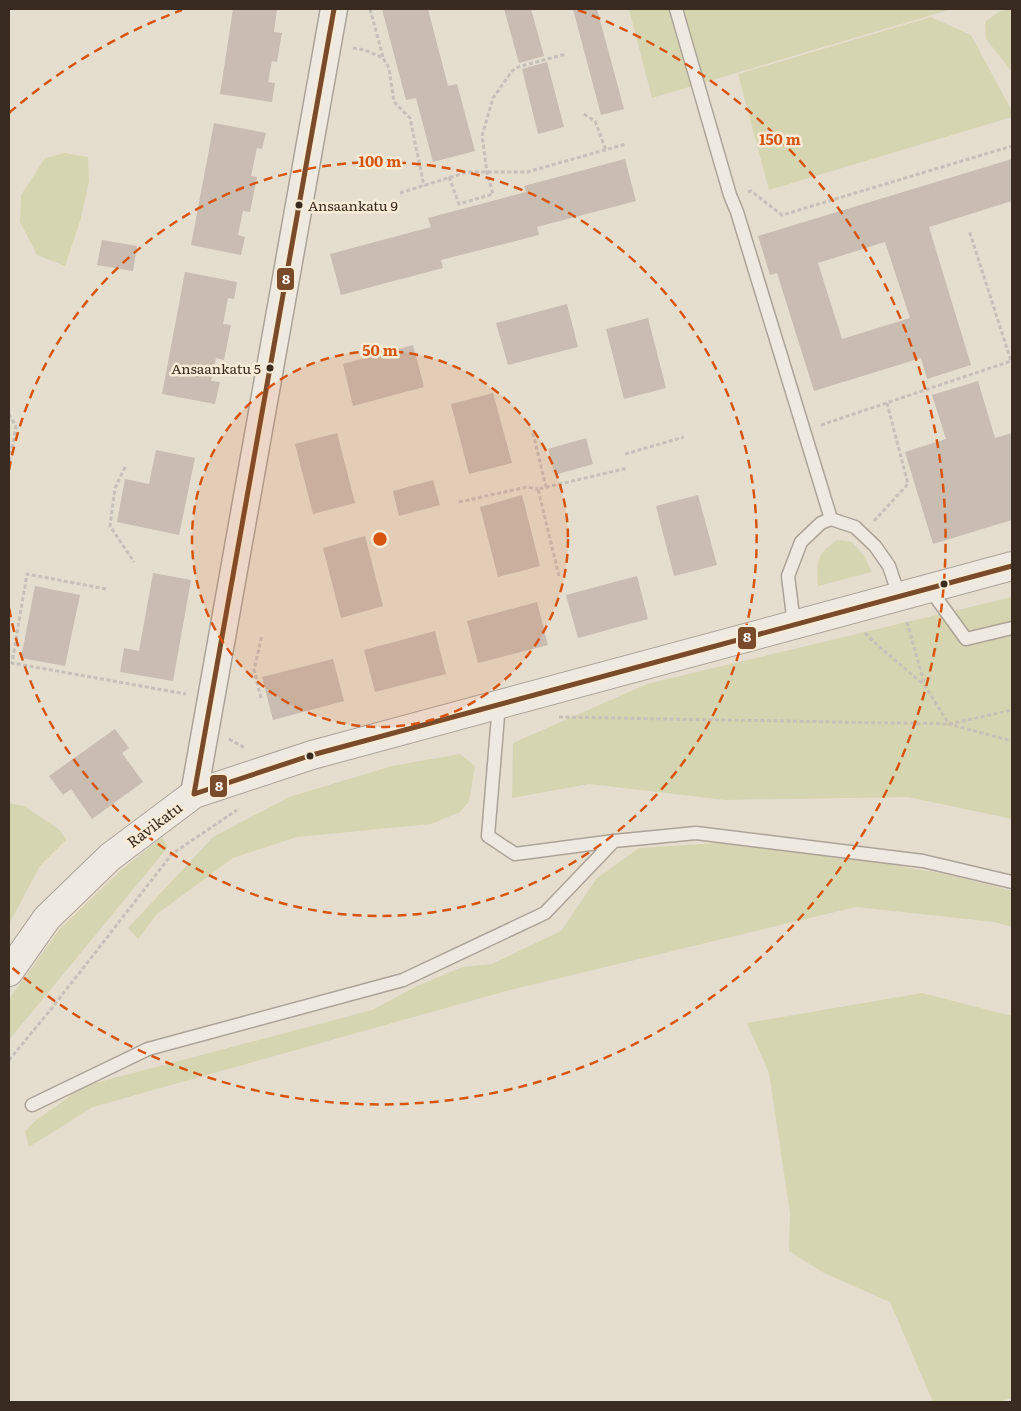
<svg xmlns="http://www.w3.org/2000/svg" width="1021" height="1411" font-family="Literata,serif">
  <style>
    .green { fill: #d6d5b2 }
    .building { fill: #c9bcb0; fill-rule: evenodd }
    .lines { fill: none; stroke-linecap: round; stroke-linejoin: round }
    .service-casing { stroke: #aba398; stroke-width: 15 }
    .minor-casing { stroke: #aba398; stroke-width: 29 }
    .tertiary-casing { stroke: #aba398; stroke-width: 30 }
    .path { stroke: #c6c0b8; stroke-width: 3; stroke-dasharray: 4 2.5; stroke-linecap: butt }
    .service { stroke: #eee9e1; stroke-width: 12 }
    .minor { stroke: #eee9e1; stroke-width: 26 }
    .tertiary { stroke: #eee9e1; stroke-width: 28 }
    .bus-1-casing { stroke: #f6ebd6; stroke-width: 9 }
    .bus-1 { stroke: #7a4b2a; stroke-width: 5 }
    .ring { fill: none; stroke: #d7540e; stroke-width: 2.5; stroke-dasharray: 9 6 }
    .bus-dot { fill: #3a2b20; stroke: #f6ebd6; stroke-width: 2 }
    .labels { text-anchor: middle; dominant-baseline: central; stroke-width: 5; stroke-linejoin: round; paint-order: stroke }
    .bus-label { font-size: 14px; fill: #3a2b20; stroke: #f6ebd6; text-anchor: start }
    .street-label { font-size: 15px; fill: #3a2b20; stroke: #f6ebd6 }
    .centre { fill: #d7540e; stroke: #f6ebd6; stroke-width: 2.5 }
    .ring-label { font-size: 15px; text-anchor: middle; font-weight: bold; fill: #d7540e; stroke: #f6ebd6; stroke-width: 5; stroke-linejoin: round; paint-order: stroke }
    .line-badge { stroke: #f6ebd6; stroke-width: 2 }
    .badge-label { font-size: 14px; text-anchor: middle; font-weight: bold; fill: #fff }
  </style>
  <rect width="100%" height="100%" fill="#e5decf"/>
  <g class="green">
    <polygon points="629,9 952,9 652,98"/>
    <polygon points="1012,9 1012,72 986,39 985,22 1000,11"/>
    <polygon points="931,17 971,35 1012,111 1012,117 769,190 738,74"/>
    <polygon points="65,153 88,157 89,181 81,218 65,266 37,255 20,222 21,195 45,158"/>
    <path d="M837,540L852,542L864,556L872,572L818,586C817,560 815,556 837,540Z"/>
    <polygon points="1012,597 1012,819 908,797 725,800 589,784 512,798 513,743 647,684"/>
    <polygon points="460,754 475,766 469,802 460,812 431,824 297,837 233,858 157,914 138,939 128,928 213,837 289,797 392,766"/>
    <polygon points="9,803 24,806 60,830 66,840 40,866 9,924"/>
    <polygon points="162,837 168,847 9,1040 9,999 60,929 120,871"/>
    <path d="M716,843C815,854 916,863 1012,891V927L994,922L856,907L510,990L93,1107L29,1147L25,1131L35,1121L84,1086L372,1010L415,987L462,967L492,964L561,931L597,878L639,848Z"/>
    <polygon points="922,993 1012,1016 1012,1398 998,1402 933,1402 890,1302 824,1273 789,1251 790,1213 769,1073 747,1023"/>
  </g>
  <g class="building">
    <polygon points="233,9 277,9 274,32 282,33 277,62 272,61 268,82 275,83 272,102 220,94"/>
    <polygon points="382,9 428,9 448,86 457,84 475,151 433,162 416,98 406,100"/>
    <polygon points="504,9 531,9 544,56 519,63"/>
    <polygon points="573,9 597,9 624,109 601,115"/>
    <polygon points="547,62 564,127 538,134 522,69"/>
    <polygon points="214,123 266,133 262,149 257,148 251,176 257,177 250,212 243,211 238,235 245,237 241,255 191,245"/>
    <polygon points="625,159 636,201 537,227 539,235 441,260 443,268 341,295 330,254 431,227 428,218 526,192 524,186"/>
    <path d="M1012,159V201L929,227L971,365L927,379L921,358L814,391L777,273L770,275L758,236ZM885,242L910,318L842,339L818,263Z"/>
    <polygon points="102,240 137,246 133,271 97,265"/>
    <polygon points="185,272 237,282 234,299 228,298 223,324 231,325 224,360 216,358 211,381 220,382 215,404 162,394"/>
    <polygon points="567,304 578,347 508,365 496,323"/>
    <polygon points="648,318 666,388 624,399 606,329"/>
    <polygon points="413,345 424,387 353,406 343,364"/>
    <polygon points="978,381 995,438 1012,433 1012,520 933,544 905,452 946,439 932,395"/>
    <polygon points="493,393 512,463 469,474 451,404"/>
    <polygon points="337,433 355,503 313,514 295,444"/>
    <polygon points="586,438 593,464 555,475 548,449"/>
    <polygon points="156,450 195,458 179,535 117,522 125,479 149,484"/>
    <polygon points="433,480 440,505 399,516 393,491"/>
    <polygon points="522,495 540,566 498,577 480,507"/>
    <polygon points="698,495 717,565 674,576 656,506"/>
    <polygon points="365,536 383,606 341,618 323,548"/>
    <polygon points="153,573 191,580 173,681 120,672 124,648 139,651"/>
    <polygon points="637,576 648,619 578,638 566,595"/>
    <polygon points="35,586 80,595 65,666 21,658"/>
    <polygon points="537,602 548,645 478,663 467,621"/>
    <polygon points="435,631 446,674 375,692 364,650"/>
    <polygon points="333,659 344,701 273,720 262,677"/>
    <polygon points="115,729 129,748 122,753 143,782 92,819 71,789 63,795 49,776"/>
  </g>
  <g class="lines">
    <defs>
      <g id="service">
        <polyline points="676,9 730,195 737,212 831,519"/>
        <polyline points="929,588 966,639 1012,628"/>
        <polyline points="794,624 788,576 801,542 821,523 831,519 855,527 875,546 889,566 899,596"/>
        <polyline points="499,704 488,836 515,854 614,841"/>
        <polyline points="32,1105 148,1049 403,980 545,913 614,841 696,833 923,861 1012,882"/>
      </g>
      <polyline id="minor" points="194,794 334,9"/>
      <polyline id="tertiary" points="9,972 47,918 110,857 194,794 312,755 1012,566"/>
    </defs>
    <use href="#service" class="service-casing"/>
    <use href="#minor" class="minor-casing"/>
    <use href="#tertiary" class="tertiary-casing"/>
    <g class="path">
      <polyline points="370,9 383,57"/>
      <polyline points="353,48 365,50 383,58 389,68 394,102 410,118 424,186"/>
      <polyline points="584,114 595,121 606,150"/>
      <polyline points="449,177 459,204 493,194 487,172 482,136 493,98 512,71 518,67 566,54"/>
      <polyline points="748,192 751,191 782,215 1012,146"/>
      <polyline points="400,193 467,172 527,172 626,144"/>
      <polyline points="9,414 16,427 9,462"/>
      <polyline points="821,425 1011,361 969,230"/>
      <polyline points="533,433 546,487"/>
      <polyline points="625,454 684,437"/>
      <polyline points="125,467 115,488 110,526 134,562"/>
      <polyline points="459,502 527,487 538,489"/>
      <polyline points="874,521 908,484 887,403"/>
      <polyline points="559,576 538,489 628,468"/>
      <polyline points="106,589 27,574 12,663 186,694"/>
      <polyline points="907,622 925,686 949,724 1012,741"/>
      <polyline points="865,633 874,642 924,685"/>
      <polyline points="261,698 254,670 262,635"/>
      <polyline points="559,717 949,724 1012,710"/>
      <polyline points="229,739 245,748"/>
      <polyline points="9,1060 52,1008 172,854 237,810"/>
    </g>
    <use href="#service" class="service"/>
    <use href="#minor" class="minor"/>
    <use href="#tertiary" class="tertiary"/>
    <defs>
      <polyline id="bus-1" points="334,9 194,794 312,755 1012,566"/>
    </defs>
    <use href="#bus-1" class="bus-1-casing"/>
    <use href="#bus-1" class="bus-1"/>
  </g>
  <circle cx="380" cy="539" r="188" fill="#d7540e" fill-opacity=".12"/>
  <g class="ring">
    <circle cx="380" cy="539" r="188"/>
    <path d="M9 470A377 377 0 1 1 9 608"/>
    <path d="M9 113A565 565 0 0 1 182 10M578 10A565 565 0 1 1 9 965"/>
  </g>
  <g class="bus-dot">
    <circle cx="299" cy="205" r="4.5"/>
    <circle cx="270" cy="368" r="4.5"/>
    <circle cx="944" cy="584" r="4.5"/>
    <circle cx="310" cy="756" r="4.5"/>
  </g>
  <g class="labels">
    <g class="bus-label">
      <text x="308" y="205">Ansaankatu 9</text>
      <text x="261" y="368" text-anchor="end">Ansaankatu 5</text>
    </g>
    <g class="street-label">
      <text transform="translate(154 824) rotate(-37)">Ravikatu</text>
    </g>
  </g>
  <circle cx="380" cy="539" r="8" class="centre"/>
  <g class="ring-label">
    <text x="780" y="145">150 m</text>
    <text x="380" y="167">100 m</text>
    <text x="380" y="356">50 m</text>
  </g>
  <g class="line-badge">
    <rect x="276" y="267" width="19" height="24" rx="5" fill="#7a4b2a"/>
    <rect x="737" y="626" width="20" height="24" rx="5" fill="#7a4b2a"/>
    <rect x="209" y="774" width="19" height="24" rx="5" fill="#7a4b2a"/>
  </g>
  <g class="badge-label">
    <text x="286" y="284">8</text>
    <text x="747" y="642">8</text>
    <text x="219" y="791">8</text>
  </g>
  <rect width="1021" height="1411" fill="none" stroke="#3a2b20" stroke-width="20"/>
</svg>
